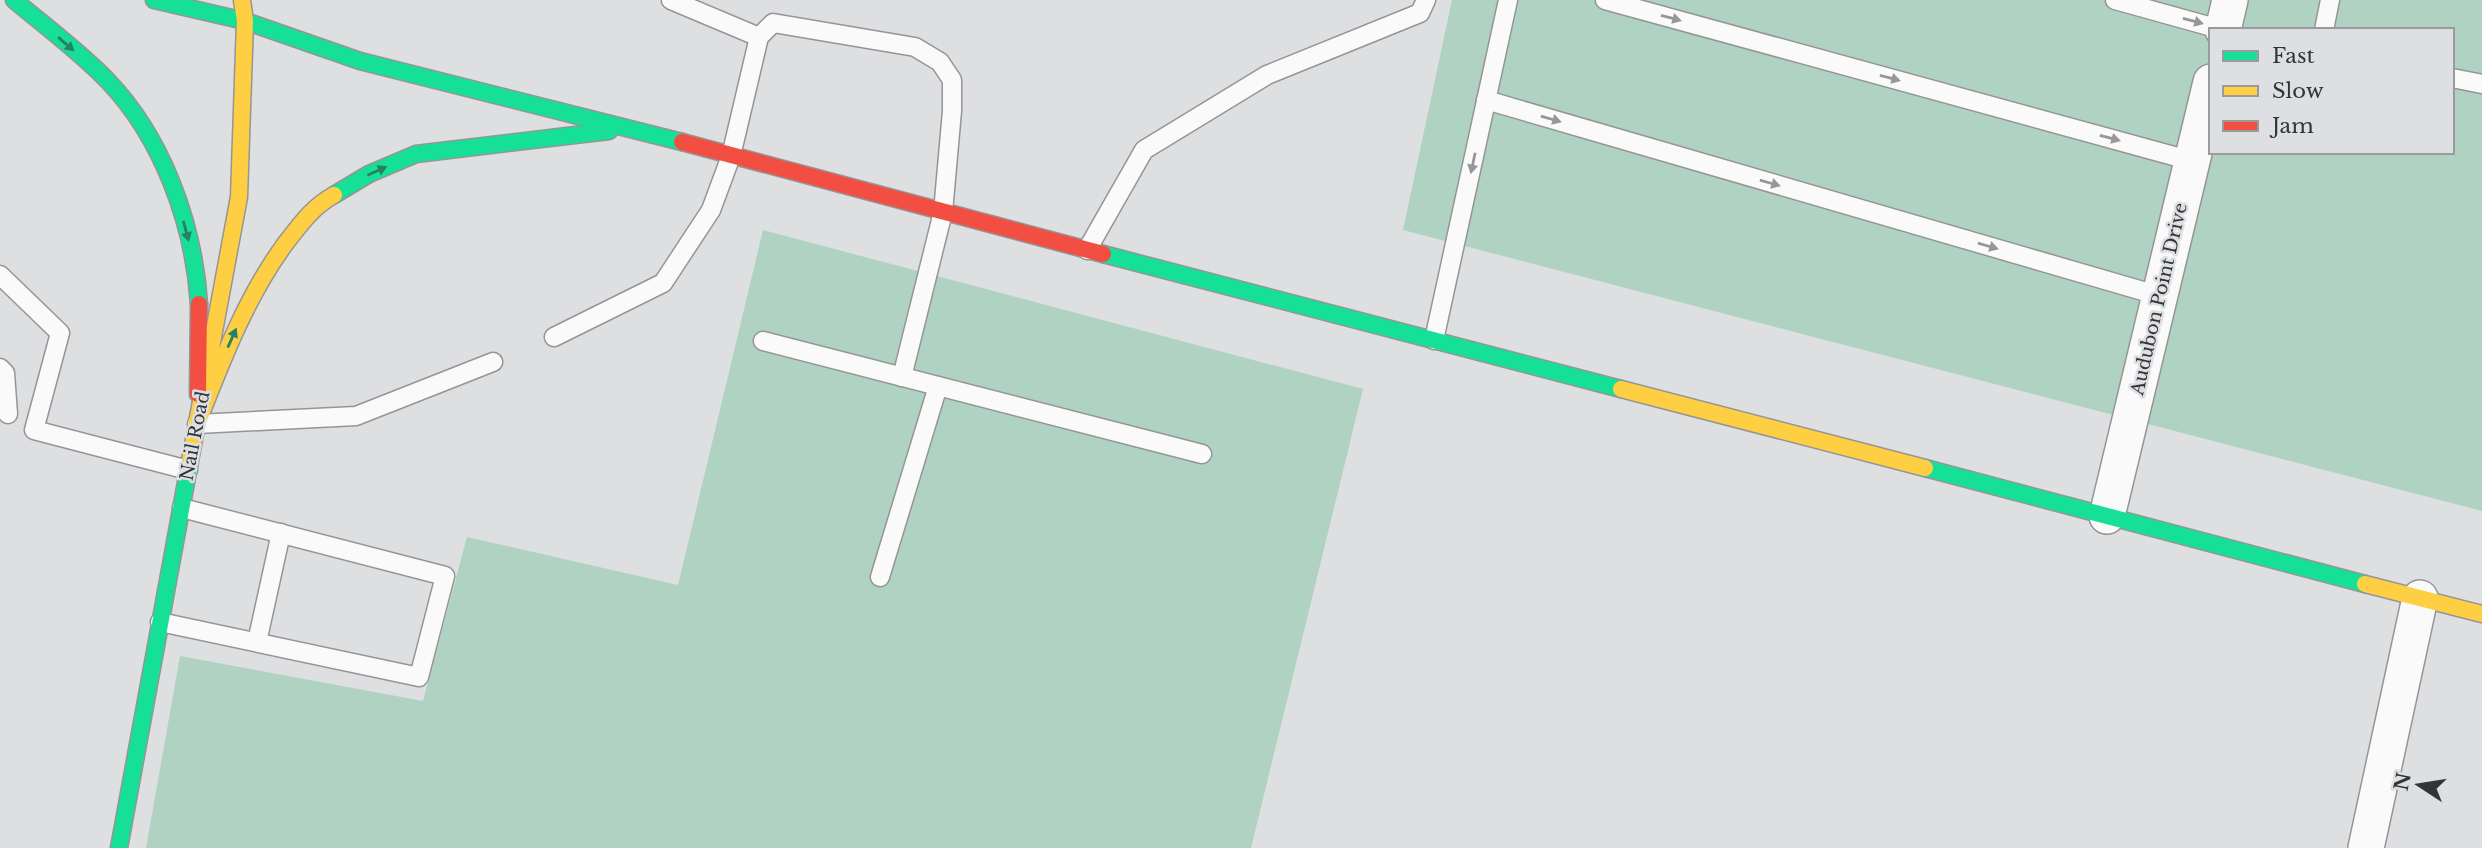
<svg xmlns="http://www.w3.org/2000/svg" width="2482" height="848" font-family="'Libre Baskerville',serif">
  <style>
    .green { fill: #b0d2c2; fill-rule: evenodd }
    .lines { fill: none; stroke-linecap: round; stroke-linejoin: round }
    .lane-casing { stroke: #959597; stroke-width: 21 }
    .street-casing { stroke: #959597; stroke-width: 38 }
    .fast-casing { stroke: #959597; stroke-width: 19 }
    .slow-casing { stroke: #959597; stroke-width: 19 }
    .jam-casing { stroke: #959597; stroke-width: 19 }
    .lane { stroke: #fafafa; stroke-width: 18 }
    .street { stroke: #fafafa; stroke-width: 35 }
    .fast { stroke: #16e098; stroke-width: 16 }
    .slow { stroke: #ffcf43; stroke-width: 16 }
    .jam { stroke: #f24e42; stroke-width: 16 }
    .oneway { fill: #969798 }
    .oneway2 { fill: #268162 }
    .labels { text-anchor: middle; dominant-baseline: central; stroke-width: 5; stroke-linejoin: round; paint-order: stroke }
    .street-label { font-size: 18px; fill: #333435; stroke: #dddfe2 }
  </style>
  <rect width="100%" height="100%" fill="#dedfe1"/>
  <g class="green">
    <path d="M1452,0H2482V511L1403,230ZM2211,30H2452V152H2211Z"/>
    <polygon points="763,230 1363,389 1251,848 146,848 180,656 423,701 467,537 678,585"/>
  </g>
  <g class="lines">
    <defs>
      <g id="lane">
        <polyline points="671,0 759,37"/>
        <polyline points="1605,0 2192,161"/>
        <polyline points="2115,0 2223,30"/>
        <polyline points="2324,30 2330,0"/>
        <polyline points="2452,78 2482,84"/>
        <polyline points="1486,100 2160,296"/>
        <polyline points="1087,250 1144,150 1267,75 1420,13 1426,0"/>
        <polyline points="0,275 60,333 34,430 188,470"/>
        <polyline points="554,337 663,283 711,210 731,156 759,37 773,23 915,47 940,62 952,80 952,111 943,212 902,377"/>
        <polyline points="1434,340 1508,0"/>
        <polyline points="763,341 1202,454"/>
        <polyline points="0,368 5,373 8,414"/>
        <polyline points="197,424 356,416 493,362"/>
        <polyline points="880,577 938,386"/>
        <polyline points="160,622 419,677 445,576 182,508"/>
        <polyline points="257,642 281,533"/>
      </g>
      <g id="street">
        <polyline points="2223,30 2230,0"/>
        <polyline points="2107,516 2211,82"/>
        <polyline points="2366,848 2420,598"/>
      </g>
      <g id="fast">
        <path d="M14,0C45,26 79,51 107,80C163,138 194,225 199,304"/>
        <polyline points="154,0 245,21 360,61 682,142"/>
        <polyline points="334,195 369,174 416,154 609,131"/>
        <polyline points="1103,254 1621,389"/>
        <polyline points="1925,468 2365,584"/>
        <polyline points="119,848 189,466"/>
      </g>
      <g id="slow">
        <polyline points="1621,389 1925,468"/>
        <path d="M197,424C222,361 245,299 285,244C300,225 312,207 334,195"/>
        <polyline points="189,466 239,197 245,21 242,0"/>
        <polyline points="2365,584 2482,614"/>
      </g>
      <g id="jam">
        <polyline points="682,142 1103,254"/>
        <polyline points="198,394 199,304"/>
      </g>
    </defs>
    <use href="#lane" class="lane-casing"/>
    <use href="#street" class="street-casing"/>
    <use href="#fast" class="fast-casing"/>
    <use href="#slow" class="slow-casing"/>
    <use href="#jam" class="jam-casing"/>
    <use href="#lane" class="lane"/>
    <use href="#street" class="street"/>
    <use href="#fast" class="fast"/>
    <use href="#slow" class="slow"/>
    <use href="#jam" class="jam"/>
  </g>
  <defs><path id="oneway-solid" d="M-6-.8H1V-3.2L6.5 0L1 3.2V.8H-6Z" transform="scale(1.75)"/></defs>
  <g class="oneway">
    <use href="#oneway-solid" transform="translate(1671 18) rotate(15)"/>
    <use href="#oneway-solid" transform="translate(2193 21) rotate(15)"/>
    <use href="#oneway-solid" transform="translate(1890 78) rotate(15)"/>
    <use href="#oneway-solid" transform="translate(1551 119) rotate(16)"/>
    <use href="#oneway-solid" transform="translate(2110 138) rotate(15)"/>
    <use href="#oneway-solid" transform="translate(1473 163) rotate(102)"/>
    <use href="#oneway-solid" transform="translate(1770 183) rotate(16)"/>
    <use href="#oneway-solid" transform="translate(1988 246) rotate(16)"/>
  </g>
  <g class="oneway2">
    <use href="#oneway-solid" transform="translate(66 44) rotate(41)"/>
    <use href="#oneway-solid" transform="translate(377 171) rotate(-24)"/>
    <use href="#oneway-solid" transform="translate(186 231) rotate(75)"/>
    <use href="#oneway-solid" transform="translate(232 338) rotate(-66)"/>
  </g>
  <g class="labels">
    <g class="street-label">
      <text transform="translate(2159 299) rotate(-77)">Audubon Point Drive</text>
      <text transform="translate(195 436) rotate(-79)">Nail Road</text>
    </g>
  </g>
  <rect x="2209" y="28" width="245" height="126" fill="#dddfe2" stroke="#999b9d" stroke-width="2"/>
  <rect x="2223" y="51" width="35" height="10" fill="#16e098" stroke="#999b9d" stroke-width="2"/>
  <text x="2272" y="63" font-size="21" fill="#333435">Fast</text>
  <rect x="2223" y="86" width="35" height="10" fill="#ffcf43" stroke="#999b9d" stroke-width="2"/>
  <text x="2272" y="98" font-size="21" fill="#333435">Slow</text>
  <rect x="2223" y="121" width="35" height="10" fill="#f24e42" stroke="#999b9d" stroke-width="2"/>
  <text x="2272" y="133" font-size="21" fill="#333435">Jam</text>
  <g transform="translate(2419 785) rotate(282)" stroke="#dddfe2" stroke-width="5" paint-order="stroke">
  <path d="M0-5L12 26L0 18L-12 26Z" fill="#333435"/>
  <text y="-10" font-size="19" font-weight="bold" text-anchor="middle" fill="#333435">N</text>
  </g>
</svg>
